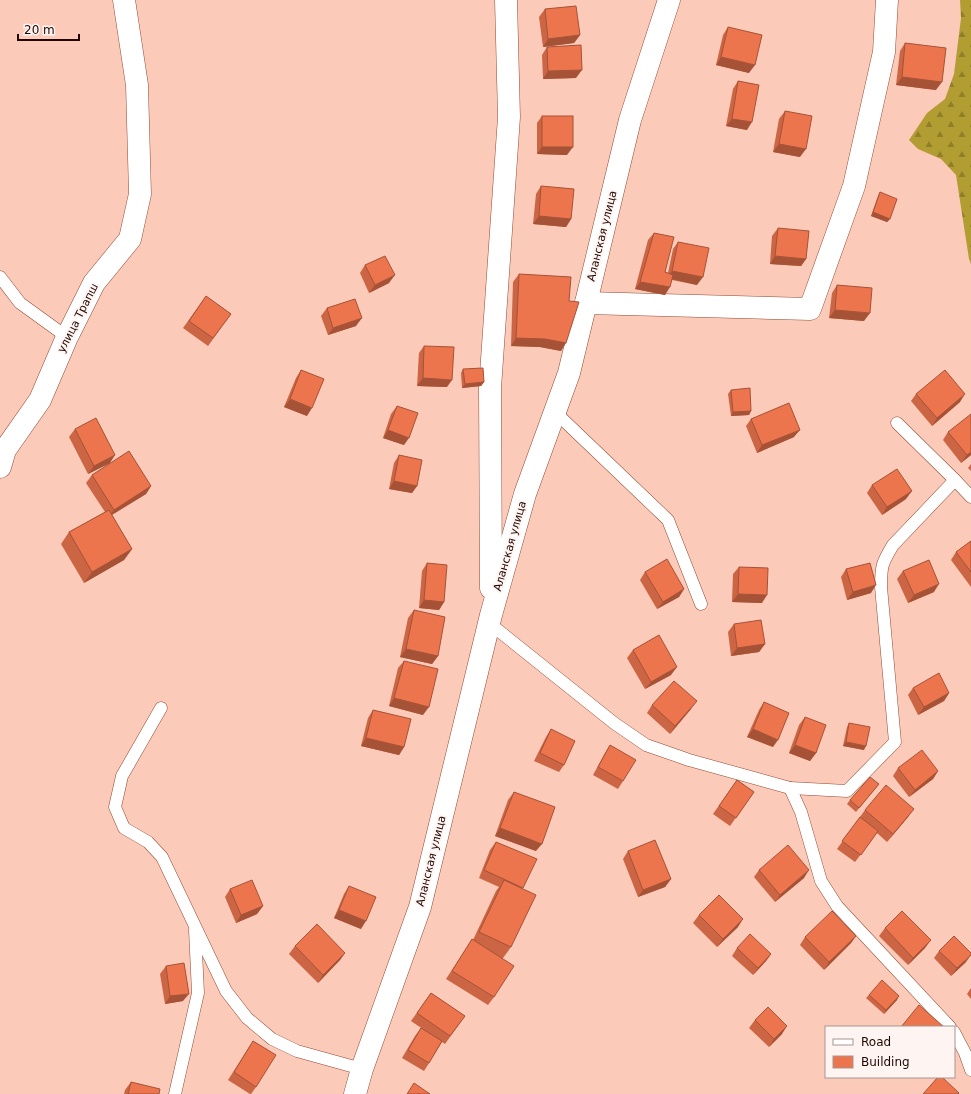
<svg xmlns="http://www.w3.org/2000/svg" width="971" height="1094" font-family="'DejaVu Sans',sans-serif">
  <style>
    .forest { fill: url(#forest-firs) }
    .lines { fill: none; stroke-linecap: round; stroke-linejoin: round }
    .lane-casing { stroke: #914a33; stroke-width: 13 }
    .street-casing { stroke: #914a33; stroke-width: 23 }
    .lane { stroke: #fff; stroke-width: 12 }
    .street { stroke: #fff; stroke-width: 22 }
    .wall { fill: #cb6543 }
    .shaded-wall { fill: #a55237 }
    .building { fill: #ec754e; stroke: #a55237 }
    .labels { text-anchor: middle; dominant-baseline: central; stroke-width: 4; stroke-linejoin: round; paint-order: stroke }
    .street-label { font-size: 11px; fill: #210601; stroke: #fef5f3 }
  </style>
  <defs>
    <pattern id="forest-firs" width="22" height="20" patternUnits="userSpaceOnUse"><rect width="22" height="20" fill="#b19d32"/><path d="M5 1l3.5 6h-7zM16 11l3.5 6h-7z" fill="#907e28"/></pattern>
  </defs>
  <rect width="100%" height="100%" fill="#fccab9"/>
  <polygon class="forest" points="960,0 971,0 971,264 969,259 956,175 941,159 918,149 909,140 927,113 945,99 954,74 961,18"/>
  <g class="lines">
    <defs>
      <g id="lane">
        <polyline points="0,277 20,303 67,337"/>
        <polyline points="555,412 668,520 701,604"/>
        <polyline points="897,423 955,480 971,497"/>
        <polyline points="489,623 614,723 646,745 689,760 790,788 801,812 821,881 837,906 950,1027"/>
        <polyline points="161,708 122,776 115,807 124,828 148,842 162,857 226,991 247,1018 272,1039 297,1051 362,1069"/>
        <path d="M790,788L847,791L895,742L881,587C881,566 882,563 893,545L955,480"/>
        <polyline points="954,1032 965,1053 971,1070"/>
        <polyline points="175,1094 198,993 195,930"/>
      </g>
      <g id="street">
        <polyline points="586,303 810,309 854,186 884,52 887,0"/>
        <polyline points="0,467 5,450 40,400 67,337 94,283 130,239 140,194 137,85 124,0"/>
        <polyline points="491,588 490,388 509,117 506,0"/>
        <polyline points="355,1094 362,1069 420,907 491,615 525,494 569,373 630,120 669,0"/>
      </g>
    </defs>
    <use href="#lane" class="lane-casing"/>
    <use href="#street" class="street-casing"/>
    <use href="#lane" class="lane"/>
    <use href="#street" class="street"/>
  </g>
  <g class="wall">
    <polygon points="545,9 580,35 574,43 543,47 539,17"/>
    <polygon points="728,27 749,73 716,65 723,35"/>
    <polygon points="905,43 936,90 896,85 900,51"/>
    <polygon points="547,47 576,78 543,79 542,55"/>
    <polygon points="738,81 747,130 726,126 733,89"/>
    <polygon points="785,111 800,157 773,152 779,119"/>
    <polygon points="542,116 567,155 537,154 537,123"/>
    <polygon points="541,186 571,219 566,227 533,224 536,194"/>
    <polygon points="880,192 890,219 887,222 871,216 878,196"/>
    <polygon points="778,228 806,259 801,266 770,264 772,236"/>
    <polygon points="654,233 665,272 668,273 673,249 678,242 697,285 672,280 665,295 635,289 648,240"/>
    <polygon points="365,265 389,283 369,293 360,273"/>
    <polygon points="519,274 569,301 561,351 540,347 511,346 513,282"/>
    <polygon points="837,285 864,321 829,318 832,293"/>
    <polygon points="206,296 231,314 208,346 183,328"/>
    <polygon points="327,308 356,326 328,335 321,316"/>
    <polygon points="424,346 447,387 417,386 419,353"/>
    <polygon points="463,369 484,382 481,386 462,388 461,373"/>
    <polygon points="301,370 307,416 284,407 296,378"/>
    <polygon points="731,390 751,411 749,415 731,416 728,394"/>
    <polygon points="916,394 960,402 932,426 911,401"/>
    <polygon points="397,406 404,445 383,438 391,414"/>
    <polygon points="751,419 794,437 757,453 746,426"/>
    <polygon points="75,429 110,463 88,474 69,437"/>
    <polygon points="948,432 971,455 961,463 943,440"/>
    <polygon points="399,455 417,486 412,493 389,489 394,463"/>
    <polygon points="971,464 971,471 968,468"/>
    <polygon points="92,475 151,486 146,494 112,515 132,549 124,560 84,583 61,544 69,532 105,512 86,483"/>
    <polygon points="872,485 906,499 882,515 867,493"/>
    <polygon points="971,541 971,587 951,560 956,552"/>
    <polygon points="427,563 444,602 439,610 419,608 422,571"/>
    <polygon points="739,567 762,603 732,602 733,574"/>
    <polygon points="846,569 871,593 847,600 841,577"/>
    <polygon points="903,571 934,592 908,603 897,579"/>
    <polygon points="645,572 684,589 679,597 657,609 640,580"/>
    <polygon points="414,610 438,656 432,664 400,657 408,618"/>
    <polygon points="734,624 765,644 759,652 731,656 728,632"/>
    <polygon points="633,650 671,675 645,689 627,658"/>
    <polygon points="404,661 423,715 389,706 398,668"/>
    <polygon points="913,688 949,693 944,701 918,715 908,695"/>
    <polygon points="764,702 773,747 747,737 759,710"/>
    <polygon points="652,705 691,709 670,734 647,713"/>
    <polygon points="373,710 404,747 399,755 361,746 368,718"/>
    <polygon points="805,717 816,753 810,761 789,753 799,725"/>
    <polygon points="849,723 864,750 843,746 847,727"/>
    <polygon points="551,729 564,765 559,772 534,761 546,737"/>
    <polygon points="610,745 623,781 618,789 593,775 605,753"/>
    <polygon points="898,768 938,771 933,779 909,797 893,776"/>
    <polygon points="737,780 754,792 730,826 713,814"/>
    <polygon points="879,784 856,812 847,804 850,800"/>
    <polygon points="514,792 536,851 495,836 508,800"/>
    <polygon points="865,810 908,817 887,842 877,833 855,862 837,849"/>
    <polygon points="496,842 523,888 511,947 503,958 494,997 488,1005 446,979 467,947 472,939 473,940 496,891 499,887 479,878 490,850"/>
    <polygon points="628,851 671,879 665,887 638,897 623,859"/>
    <polygon points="759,870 804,878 775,902 754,877"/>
    <polygon points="349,886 361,929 334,918 344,894"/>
    <polygon points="230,889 263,906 257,914 236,923 225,897"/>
    <polygon points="699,915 738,927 717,947 693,923"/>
    <polygon points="885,928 925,948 908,965 879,936"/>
    <polygon points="856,936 851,943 824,970 800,945 805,937"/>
    <polygon points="295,946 345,953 340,960 318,983 289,954"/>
    <polygon points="737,948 771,954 766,961 753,975 732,956"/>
    <polygon points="939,951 966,962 951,976 934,958"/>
    <polygon points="166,966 183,1001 165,1004 160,974"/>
    <polygon points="971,988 971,999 967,994"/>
    <polygon points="431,993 465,1016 445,1044 442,1042 429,1063 424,1071 402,1058 415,1036 421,1028 433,1036 411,1021"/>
    <polygon points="869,995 897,1000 884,1014 866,998"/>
    <polygon points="755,1020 782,1034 769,1047 749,1028"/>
    <polygon points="253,1041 256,1087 251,1094 250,1094 228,1080"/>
    <polygon points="131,1082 159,1094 124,1094 125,1090"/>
  </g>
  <g class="shaded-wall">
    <polygon points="580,35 574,43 543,47 548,39"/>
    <polygon points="721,57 755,65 749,73 716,65"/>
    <polygon points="582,70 576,78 543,79 548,71"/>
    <polygon points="902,77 942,82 936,90 896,85"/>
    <polygon points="732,119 752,122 747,130 726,126"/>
    <polygon points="779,144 806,149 800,157 773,152"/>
    <polygon points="542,147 573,147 567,155 537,154"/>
    <polygon points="873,212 890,219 887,222 871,216"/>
    <polygon points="539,216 571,219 566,227 533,224"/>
    <polygon points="775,256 806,259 801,266 770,264"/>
    <polygon points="672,271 703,277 697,285 667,278"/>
    <polygon points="395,275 389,283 369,293 375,285"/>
    <polygon points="640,282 670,287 665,295 635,289"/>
    <polygon points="835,310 870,313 864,321 829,318"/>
    <polygon points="362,318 356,326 328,335 333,328"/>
    <polygon points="516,338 545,339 566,343 561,351 540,347 511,346"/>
    <polygon points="423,378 452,380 447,387 417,386"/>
    <polygon points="484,382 481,386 462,388 465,384"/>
    <polygon points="965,394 960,402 932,426 937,418"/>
    <polygon points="290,399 312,408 307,416 284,407"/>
    <polygon points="751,411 749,415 731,416 733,412"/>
    <polygon points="388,430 409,438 404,445 383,438"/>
    <polygon points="800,430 794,437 757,453 762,445"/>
    <polygon points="971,452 971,455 961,463 967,455"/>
    <polygon points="115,455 110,463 88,474 94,466"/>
    <polygon points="394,481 417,486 412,493 389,489"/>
    <polygon points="151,486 146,494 108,517 114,510"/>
    <polygon points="912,491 906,499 882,515 887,507"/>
    <polygon points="132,549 124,560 84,583 92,572"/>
    <polygon points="939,584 934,592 908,603 914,595"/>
    <polygon points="876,585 871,593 847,600 853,592"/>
    <polygon points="684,589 679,597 657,609 663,602"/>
    <polygon points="738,594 767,595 762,603 732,602"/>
    <polygon points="424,600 444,602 439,610 419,608"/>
    <polygon points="765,644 759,652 731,656 737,648"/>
    <polygon points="406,649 438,656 432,664 400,657"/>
    <polygon points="677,667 671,675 645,689 651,682"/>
    <polygon points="949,693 944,701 918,715 924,707"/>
    <polygon points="394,698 429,707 423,715 389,706"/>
    <polygon points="697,701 691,709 670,734 675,726"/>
    <polygon points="753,729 778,740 773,747 747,737"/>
    <polygon points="366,738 404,747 399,755 361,746"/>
    <polygon points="846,742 866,746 864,750 843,746"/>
    <polygon points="795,745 816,753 810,761 789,753"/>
    <polygon points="938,771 933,779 909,797 915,790"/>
    <polygon points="914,809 908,817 887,842 893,834"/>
    <polygon points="500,828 542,844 536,851 495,836"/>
    <polygon points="809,870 804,878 775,902 780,895"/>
    <polygon points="671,879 665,887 638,897 643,890"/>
    <polygon points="263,906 257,914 236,923 241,915"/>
    <polygon points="339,910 366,921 361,929 334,918"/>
    <polygon points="743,919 738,927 717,947 723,939"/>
    <polygon points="856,936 851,943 824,970 829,962"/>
    <polygon points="931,940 925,948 908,965 913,958"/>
    <polygon points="345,953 340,960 318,983 323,975"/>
    <polygon points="771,954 766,961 753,975 758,968"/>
    <polygon points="971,955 966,962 951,976 957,968"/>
    <polygon points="189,994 183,1001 165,1004 170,996"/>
    <polygon points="899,996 897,1000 884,1014 886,1010"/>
    <polygon points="787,1026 782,1034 769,1047 774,1039"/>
  </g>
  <g class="building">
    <polygon points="576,6 580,35 548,39 545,9"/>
    <polygon points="728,27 762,35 755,65 721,57"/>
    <polygon points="905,43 946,48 942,82 902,77"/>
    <polygon points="581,45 582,70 548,71 547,47"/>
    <polygon points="738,81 759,85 752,122 732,119"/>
    <polygon points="785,111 812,116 806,149 779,144"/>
    <rect x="542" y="116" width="31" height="31"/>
    <polygon points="541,186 574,189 571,219 539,216"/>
    <polygon points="880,192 897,199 890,219 873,212"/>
    <polygon points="778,228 809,231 806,259 775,256"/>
    <polygon points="654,233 674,237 665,272 673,275 670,287 640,282"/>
    <polygon points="678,242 709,248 703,277 672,271"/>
    <polygon points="385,256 395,275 375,285 365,265"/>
    <polygon points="519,274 571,277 569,301 579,302 566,343 545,339 516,338"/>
    <polygon points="837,285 872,288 870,313 835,310"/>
    <polygon points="206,296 231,314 213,338 189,321"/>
    <polygon points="355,299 362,318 333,328 327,308"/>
    <polygon points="424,346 454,347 452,380 423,378"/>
    <polygon points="483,368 484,382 465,384 463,369"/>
    <polygon points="301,370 324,379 312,408 290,399"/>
    <polygon points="945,370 965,394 937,418 916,394"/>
    <polygon points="750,388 751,411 733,412 731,390"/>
    <polygon points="789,403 800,430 762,445 751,419"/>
    <polygon points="397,406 418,413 409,438 388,430"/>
    <polygon points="971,414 971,452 967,455 948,432"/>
    <polygon points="96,418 115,455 94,466 75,429"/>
    <polygon points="129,451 151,486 114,510 92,475"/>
    <polygon points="399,455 422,460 417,486 394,481"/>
    <polygon points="897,469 912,491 887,507 872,485"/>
    <polygon points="109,510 132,549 92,572 69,532"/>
    <polygon points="971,541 971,572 956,552"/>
    <polygon points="667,559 684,589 663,602 645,572"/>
    <polygon points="929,560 939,584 914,595 903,571"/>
    <polygon points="427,563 447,565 444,602 424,600"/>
    <polygon points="870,563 876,585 853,592 846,569"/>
    <polygon points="739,567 768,568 767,595 738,594"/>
    <polygon points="414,610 445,617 438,656 406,649"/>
    <polygon points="761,620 765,644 737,648 734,624"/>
    <polygon points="659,635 677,667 651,682 633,650"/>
    <polygon points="404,661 438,669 429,707 394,698"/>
    <polygon points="939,673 949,693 924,707 913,688"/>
    <polygon points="674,681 697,701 675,726 652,705"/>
    <polygon points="764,702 789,713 778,740 753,729"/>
    <polygon points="373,710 411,719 404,747 366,738"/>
    <polygon points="805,717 826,725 816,753 795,745"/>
    <polygon points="849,723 870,727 866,746 846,742"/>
    <polygon points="551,729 575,741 564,765 540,753"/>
    <polygon points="610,745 636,760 623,781 598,767"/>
    <polygon points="922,750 938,771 915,790 898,768"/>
    <polygon points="870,777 879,784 859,808 850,800"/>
    <polygon points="737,780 754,792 736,818 719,806"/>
    <polygon points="886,785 914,809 893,834 865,810"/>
    <polygon points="514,792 555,807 542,844 500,828"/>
    <polygon points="860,817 878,831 861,855 842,841"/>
    <polygon points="655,840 671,879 643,890 628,851"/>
    <polygon points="496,842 537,859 523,888 484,870"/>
    <polygon points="788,845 809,870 780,895 759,870"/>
    <polygon points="252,880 263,906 241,915 230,889"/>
    <polygon points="504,880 536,895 511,947 479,932"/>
    <polygon points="349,886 376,897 366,921 339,910"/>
    <polygon points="719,895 743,919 723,939 699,915"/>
    <polygon points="832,911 856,936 829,962 805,937"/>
    <polygon points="902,911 931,940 913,958 885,928"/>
    <polygon points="317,924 345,953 323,975 295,946"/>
    <polygon points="750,934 771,954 758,968 737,948"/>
    <polygon points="954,936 971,953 971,955 957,968 939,951"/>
    <polygon points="472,939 514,966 494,997 452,971"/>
    <polygon points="184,963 189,994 170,996 166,966"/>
    <polygon points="882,980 899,996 886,1010 869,995"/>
    <polygon points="431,993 465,1016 450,1036 417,1013"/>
    <polygon points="919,1005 944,1027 901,1027"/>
    <polygon points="768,1007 787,1026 774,1039 755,1020"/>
    <polygon points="421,1028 442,1041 429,1063 408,1050"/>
    <polygon points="253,1041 276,1055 256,1087 234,1072"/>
    <polygon points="938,1077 942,1077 959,1093 958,1094 923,1094"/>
    <polygon points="131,1082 160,1089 159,1094 128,1094"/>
    <polygon points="414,1083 430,1094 407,1094"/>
  </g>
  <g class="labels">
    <g class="street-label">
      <text transform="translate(602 236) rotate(-76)">Аланская улица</text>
      <text transform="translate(78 318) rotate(-63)">улица Трапш</text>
      <text transform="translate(510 546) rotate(-74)">Аланская улица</text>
      <text transform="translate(431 861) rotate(-76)">Аланская улица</text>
    </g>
  </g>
  <rect x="825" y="1026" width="130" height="52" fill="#fef5f3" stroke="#a69592"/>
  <rect x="833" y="1039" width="20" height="6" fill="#ffffff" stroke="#a69592"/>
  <text x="861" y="1046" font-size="12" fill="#210601">Road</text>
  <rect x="833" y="1056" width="20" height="12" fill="#ec754e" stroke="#a69592"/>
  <text x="861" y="1066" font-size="12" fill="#210601">Building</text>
  <path d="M18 34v6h61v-6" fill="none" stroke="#210601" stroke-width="2"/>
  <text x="24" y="34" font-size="12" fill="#210601" stroke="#fef5f3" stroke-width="3" paint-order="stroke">20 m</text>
</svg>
